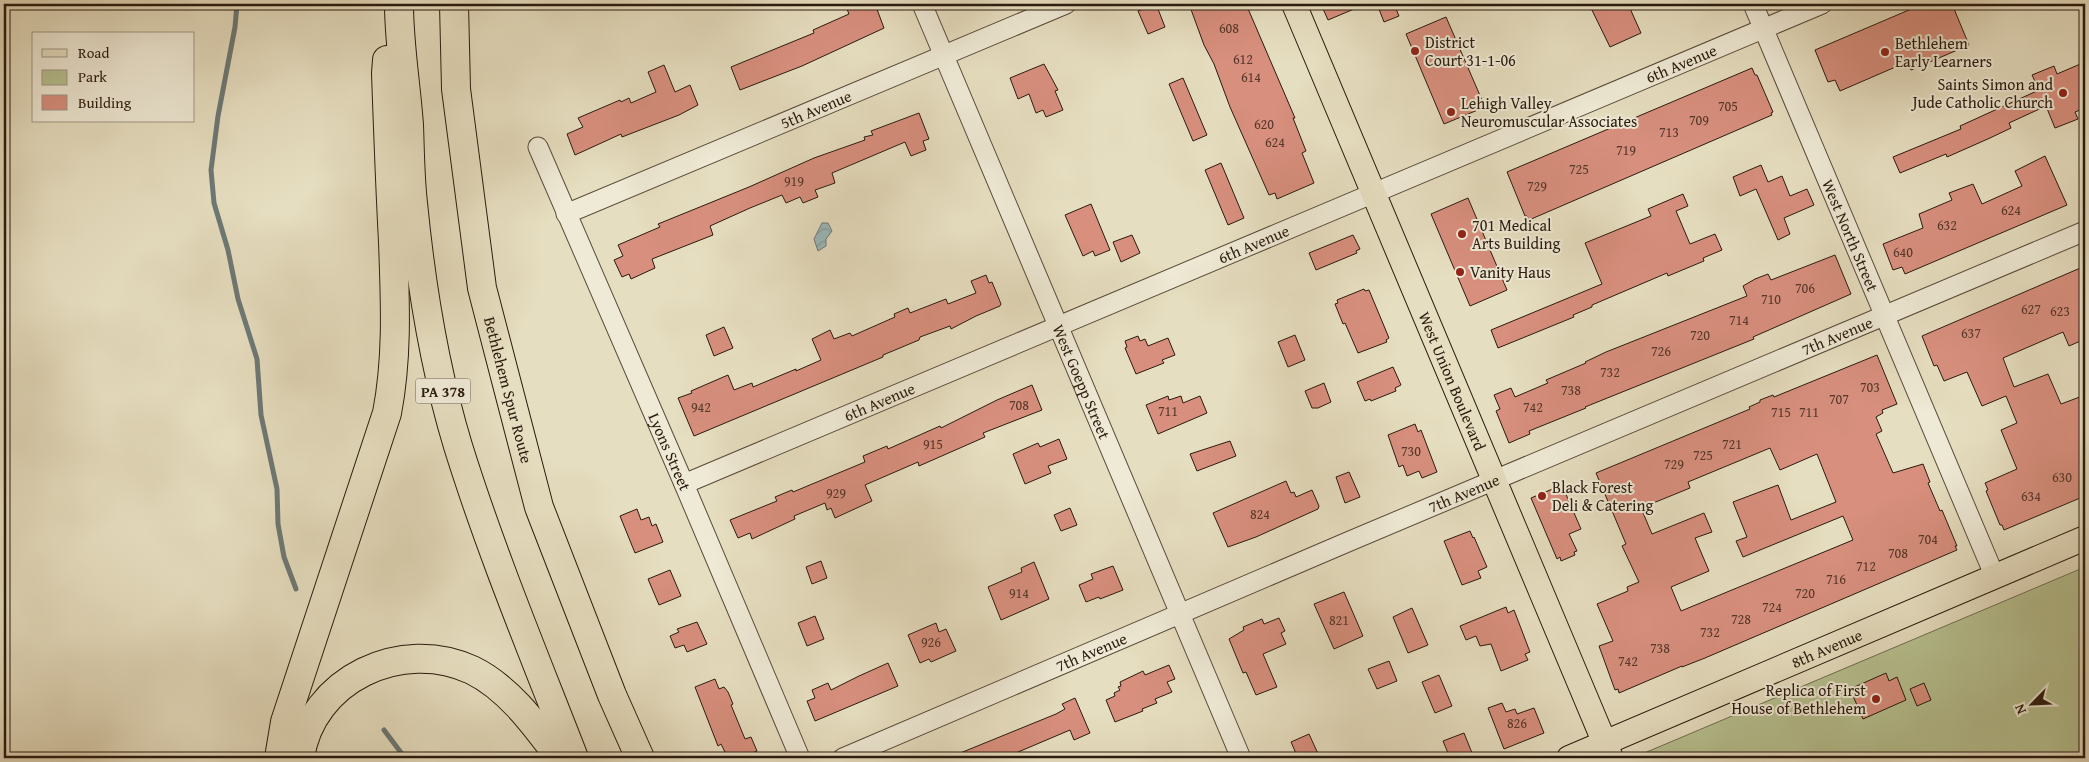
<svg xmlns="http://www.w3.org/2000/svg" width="2089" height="762" font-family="'Gentium Book Plus',serif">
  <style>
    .park { fill: #b7c191; stroke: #706e50 }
    .water { fill: url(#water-waves); stroke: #6d7976 }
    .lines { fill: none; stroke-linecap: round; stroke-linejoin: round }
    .stream { stroke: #6d7976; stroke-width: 5 }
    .building { fill: #d88f7e; stroke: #2a1a0e; fill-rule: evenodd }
    .minor-casing { stroke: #594b3a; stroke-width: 21 }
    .major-casing { stroke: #2a1a0e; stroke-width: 26 }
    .highway-casing { stroke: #2a1a0e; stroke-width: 30 }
    .minor { stroke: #efead6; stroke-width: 19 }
    .major { stroke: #e6dec0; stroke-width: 24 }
    .highway { stroke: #e6dec0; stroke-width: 28 }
    .poi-dot { fill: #8f2418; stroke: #efead6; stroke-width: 2 }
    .labels { text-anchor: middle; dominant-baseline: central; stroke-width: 4; stroke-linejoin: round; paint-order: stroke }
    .number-label { font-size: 14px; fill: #56372a }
    .shield { fill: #efead6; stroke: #65584a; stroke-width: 1 }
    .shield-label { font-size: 15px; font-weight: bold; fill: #2a1a0e }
    .poi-label { font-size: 16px; fill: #2a1a0e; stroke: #efead6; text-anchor: start }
    .street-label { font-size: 16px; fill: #2a1a0e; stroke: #efead6 }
  </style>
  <defs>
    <pattern id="water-waves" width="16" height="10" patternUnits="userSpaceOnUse" patternTransform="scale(1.25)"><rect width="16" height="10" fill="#9ab9bc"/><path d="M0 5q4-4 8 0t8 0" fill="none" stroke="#859ea0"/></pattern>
  </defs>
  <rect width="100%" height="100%" fill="#e6dec0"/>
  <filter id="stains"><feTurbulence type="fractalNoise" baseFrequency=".004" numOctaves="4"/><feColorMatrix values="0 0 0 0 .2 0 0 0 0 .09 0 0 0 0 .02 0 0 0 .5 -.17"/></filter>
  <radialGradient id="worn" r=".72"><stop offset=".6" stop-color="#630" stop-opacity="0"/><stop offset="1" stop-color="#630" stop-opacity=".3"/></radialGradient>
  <polygon class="park" points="2085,567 2085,758 1644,758 1642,754"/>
  <polygon class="water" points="822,223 828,223 832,231 826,239 826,246 818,251 814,239"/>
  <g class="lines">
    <g class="stream">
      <polyline points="237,4 235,27 218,116 211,170 214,203 228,250 238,299 257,359 261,415 277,489 278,524 284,557 296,589"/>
      <polyline points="384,730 405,758"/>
    </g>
  </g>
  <g class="building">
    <polygon points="860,4 875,4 884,28 882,29 802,66 740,90 731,67 814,33 813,30 849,14 847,9"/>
    <polygon points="1156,4 1165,27 1148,34 1138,11"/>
    <polygon points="1189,4 1246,4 1295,118 1293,118 1306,151 1302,153 1314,183 1277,199 1275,193 1269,195 1230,107 1214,64 1204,45"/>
    <polygon points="1321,4 1366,4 1328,20"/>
    <polygon points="1377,4 1394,4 1399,16 1384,22"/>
    <polygon points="1589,4 1628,4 1641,33 1610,47"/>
    <polygon points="1923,4 1952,4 1969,45 1911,70 1907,62 1840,91 1835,80 1828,82 1815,50"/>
    <polygon points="1446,17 1485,107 1444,124 1406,34"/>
    <polygon points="2085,62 2085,108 2075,112 2078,119 2055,128 2046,106 2009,123 2011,128 1990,138 1947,157 1946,154 1900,173 1893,157 1961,129 1960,126 2039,90 2032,75 2054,66 2057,74"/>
    <polygon points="1044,64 1058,90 1055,91 1063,110 1046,117 1043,110 1036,113 1029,94 1018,99 1010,78"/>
    <polygon points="664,65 675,92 690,85 698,105 679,115 622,137 621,134 575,155 567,134 583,127 578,118 620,100 621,102 629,98 631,103 656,92 648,72"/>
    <polygon points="1752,68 1755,75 1757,75 1773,112 1771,113 1772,115 1529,220 1527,216 1525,216 1507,172"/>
    <polygon points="1183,78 1207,135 1193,141 1169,84"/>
    <polygon points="919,113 929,139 923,141 926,150 911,156 905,142 832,173 835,183 815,190 818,197 803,203 800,197 786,203 782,195 750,208 710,226 713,235 652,259 655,268 631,279 629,274 622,277 614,260 623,256 618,245 660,227 658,224 749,187 814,158 865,140 864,137 873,135 871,131"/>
    <polygon points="2045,156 2067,205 1905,274 1902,267 1893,270 1883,244 1923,228 1919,214 1952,200 1949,193 1973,184 1982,204 2022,186 2015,171"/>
    <polygon points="1221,163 1244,218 1228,225 1205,170"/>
    <polygon points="1761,165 1768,182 1782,176 1790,196 1807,189 1814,205 1784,218 1790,234 1778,240 1756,189 1740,196 1733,177"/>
    <polygon points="1683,194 1688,206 1676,211 1690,244 1715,234 1722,250 1703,258 1704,261 1668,276 1667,273 1592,305 1592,307 1573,315 1574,317 1498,348 1491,330 1602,284 1585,243 1651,216 1648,209"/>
    <polygon points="1468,198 1507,290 1470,306 1431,214"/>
    <polygon points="1091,204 1110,250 1095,256 1093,251 1083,256 1065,215"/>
    <polygon points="1132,235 1140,253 1121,262 1113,242"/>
    <polygon points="1353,235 1360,249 1356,251 1357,253 1316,270 1309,253"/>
    <polygon points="1835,255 1851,294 1753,337 1754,339 1585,407 1586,408 1529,431 1530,434 1509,443 1496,411 1500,409 1494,395 1511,388 1515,397 1548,383 1546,380 1586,363 1585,362 1606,352 1747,296 1743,286 1755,279 1768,274 1771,280"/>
    <polygon points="2085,266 2085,339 2069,346 2063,332 2003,358 2014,387 2048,374 2061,404 2085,395 2085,496 2004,530 2002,525 2000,525 1986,491 1988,490 1985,483 2017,469 2001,430 2017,423 2006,396 1982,406 1967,372 1944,381 1937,365 1934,366 1922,336"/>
    <polygon points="986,275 989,283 992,282 1001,304 1000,306 976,316 951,329 950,326 920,337 919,340 883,355 883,357 694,436 678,398 692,393 691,391 728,375 734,390 752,383 753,387 796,369 796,371 821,360 812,339 830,330 834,339 850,333 852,336 895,317 894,314 908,308 910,313 946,299 948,304 976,293 971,281"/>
    <polygon points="1364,289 1365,291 1369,290 1389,338 1386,340 1387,342 1358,353 1345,323 1343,324 1335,304 1338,303 1337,300"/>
    <polygon points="724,327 733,348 714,356 706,335"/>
    <polygon points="1295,335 1305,360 1288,367 1278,342"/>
    <polygon points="1138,336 1140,341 1145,339 1148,346 1168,338 1175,355 1162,360 1164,363 1136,374 1125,348 1127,347 1125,341"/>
    <path d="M1877,355L1897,404L1882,410L1883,413L1876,417L1882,431L1876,434L1893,473L1923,464L1930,482L1928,483L1940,511L1942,510L1957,546H1955L1957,550L1705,658L1682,667V666L1619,693L1618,689L1615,690L1599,646L1613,641L1597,604L1628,591L1627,587L1639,582L1622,546L1626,544L1596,473L1750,409L1749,407L1760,402V400L1773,395L1774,397ZM1770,448L1780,470L1817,454L1836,502L1791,520L1778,485L1733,502L1747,537L1736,541L1743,557L1843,516L1853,540L1681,611L1671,587L1709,571L1695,538L1712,532L1704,513L1652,534L1641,508L1690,488L1688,482Z"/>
    <polygon points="1393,367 1401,385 1395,388 1396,391 1371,401 1370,399 1365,401 1357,382"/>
    <polygon points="1324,383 1331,402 1318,408 1312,408 1305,391"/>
    <polygon points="1032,385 1042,410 983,433 985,437 919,466 918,462 865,485 872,501 835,518 831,508 827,510 825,503 794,516 795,519 752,539 750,533 738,538 730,520 777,501 775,497 792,490 793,492 865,462 863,456 887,446 888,449 940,426 941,428 997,400"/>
    <polygon points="1168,396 1169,400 1181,396 1183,403 1200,396 1207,413 1158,434 1146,405"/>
    <polygon points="1415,424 1418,432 1421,430 1437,472 1422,478 1419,471 1407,476 1403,465 1399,467 1388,435"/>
    <polygon points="1059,439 1067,459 1048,466 1051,473 1025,484 1013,454 1038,443 1040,447"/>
    <polygon points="1230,441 1236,456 1197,471 1190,454"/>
    <polygon points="1349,472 1360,497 1345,503 1336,477"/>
    <polygon points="1286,481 1291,493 1294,492 1296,497 1312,490 1319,506 1318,509 1256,537 1228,547 1213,513"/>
    <polygon points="1562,485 1581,529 1569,534 1577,551 1574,552 1575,555 1561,561 1560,557 1557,559 1531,498"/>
    <polygon points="1070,508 1077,525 1061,531 1054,515"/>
    <polygon points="637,509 641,520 649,517 652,526 656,524 663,542 635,553 620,516"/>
    <polygon points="1470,531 1473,538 1474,537 1487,567 1478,571 1481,578 1462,585 1444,541"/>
    <polygon points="821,561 827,578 812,584 806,567"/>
    <polygon points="1034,562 1049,599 1001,620 988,587 1022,572 1021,568"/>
    <polygon points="1113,566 1123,590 1100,599 1099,597 1086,602 1079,585 1093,579 1091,574"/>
    <polygon points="670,570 681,596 659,605 648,579"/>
    <polygon points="1344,592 1363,636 1334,649 1314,604"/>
    <polygon points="1506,607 1508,613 1514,610 1530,652 1525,654 1528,660 1501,671 1491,644 1480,646 1476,636 1466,640 1460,626"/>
    <polygon points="1412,608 1428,645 1408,653 1393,617"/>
    <polygon points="815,616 824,639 807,646 798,623"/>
    <polygon points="1279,618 1285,631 1281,633 1286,644 1263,654 1277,687 1256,695 1246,672 1243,673 1229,639 1244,630 1243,627 1262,619 1264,624"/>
    <polygon points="697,622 707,644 687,652 684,645 675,648 670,636 679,632 677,629"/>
    <polygon points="936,623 939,632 946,629 956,651 931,662 929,659 920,663 908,635"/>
    <polygon points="1389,661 1397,681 1377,689 1368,669"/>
    <polygon points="888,663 898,686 815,721 807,701 815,698 812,690 828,683 831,690 859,676"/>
    <polygon points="1169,665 1175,679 1167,682 1172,692 1155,699 1157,703 1142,709 1143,711 1115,722 1106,700 1115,696 1114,693 1120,690 1118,687 1121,686 1120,682 1143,671 1145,675"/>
    <polygon points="1886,673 1889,681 1897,677 1906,700 1863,719 1850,689"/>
    <polygon points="1439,675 1452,706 1435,713 1422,682"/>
    <polygon points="715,679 719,689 724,687 728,692 733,704 731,705 745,739 751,737 757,751 740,758 728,758 721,744 718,746 695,687"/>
    <polygon points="1924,683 1931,700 1917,706 1910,689"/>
    <polygon points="1075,698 1090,733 1074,740 1070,730 1004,758 948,758 1056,714 1065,709 1062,704"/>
    <polygon points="1502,703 1506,712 1515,709 1517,714 1534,708 1544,733 1504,749 1488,708"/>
    <polygon points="1464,733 1474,758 1450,758 1443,741"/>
    <polygon points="1309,734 1320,758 1298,758 1291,742"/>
  </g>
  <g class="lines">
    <defs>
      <g id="minor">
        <path id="s1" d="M922,4L1241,758"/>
        <path id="s2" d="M1753,4L1995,577"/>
        <path id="s3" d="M538,147L684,484L800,758"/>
        <path id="s4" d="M566,214L1066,4"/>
        <path id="s5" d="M684,484L1822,4"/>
        <path id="s6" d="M843,758L1350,541L2085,231"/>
      </g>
      <g id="major">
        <path id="s7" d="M1294,4L1611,758"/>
        <path id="s8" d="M1569,758L2085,538"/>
      </g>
      <g id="highway">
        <path d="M399,4C399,44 406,84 409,125C410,151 410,177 413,203C421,285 434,367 458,446C491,552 534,655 574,758"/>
        <path id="s9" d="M454,4L456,89L482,288L539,507L612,695L640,758"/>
        <path d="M279,758L285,722L387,413C398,356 395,299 393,242C390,186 388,130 386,73L387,60"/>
        <path d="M300,758C311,679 402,637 472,670C509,688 536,726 560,758"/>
      </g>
    </defs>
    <use href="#minor" class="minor-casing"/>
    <use href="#major" class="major-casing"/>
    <use href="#highway" class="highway-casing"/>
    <use href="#minor" class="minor"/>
    <use href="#major" class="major"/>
    <use href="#highway" class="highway"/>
  </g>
  <g class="poi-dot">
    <circle cx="1415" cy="51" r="5"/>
    <circle cx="1885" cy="52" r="5"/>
    <circle cx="2063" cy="93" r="5"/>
    <circle cx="1451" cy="112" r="5"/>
    <circle cx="1462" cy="234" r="5"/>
    <circle cx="1460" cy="272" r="5"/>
    <circle cx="1542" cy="496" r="5"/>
    <circle cx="1876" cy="699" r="5"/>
  </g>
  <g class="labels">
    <g class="number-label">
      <text x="1229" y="28">608</text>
      <text x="1243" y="59">612</text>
      <text x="1251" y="77">614</text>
      <text x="1728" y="106">705</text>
      <text x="1699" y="120">709</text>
      <text x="1264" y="124">620</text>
      <text x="1669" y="132">713</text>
      <text x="1275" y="142">624</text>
      <text x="1626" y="150">719</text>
      <text x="1579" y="169">725</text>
      <text x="794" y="181">919</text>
      <text x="1537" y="186">729</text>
      <text x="2011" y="210">624</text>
      <text x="1947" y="225">632</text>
      <text x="1903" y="252">640</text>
      <text x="1805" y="288">706</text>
      <text x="1771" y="299">710</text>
      <text x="2031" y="309">627</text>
      <text x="2060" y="311">623</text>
      <text x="1739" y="320">714</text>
      <text x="1971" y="333">637</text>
      <text x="1700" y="335">720</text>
      <text x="1661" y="351">726</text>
      <text x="1610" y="372">732</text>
      <text x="1870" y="387">703</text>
      <text x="1571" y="390">738</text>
      <text x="1839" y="399">707</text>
      <text x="1019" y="405">708</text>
      <text x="701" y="407">942</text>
      <text x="1533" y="407">742</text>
      <text x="1168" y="411">711</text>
      <text x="1781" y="412">715</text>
      <text x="1809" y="412">711</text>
      <text x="933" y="444">915</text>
      <text x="1732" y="444">721</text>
      <text x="1411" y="451">730</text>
      <text x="1703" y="455">725</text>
      <text x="1674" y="464">729</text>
      <text x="2062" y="477">630</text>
      <text x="836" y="493">929</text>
      <text x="2031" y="496">634</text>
      <text x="1260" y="514">824</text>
      <text x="1928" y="539">704</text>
      <text x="1898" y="553">708</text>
      <text x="1866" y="566">712</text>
      <text x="1836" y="579">716</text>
      <text x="1019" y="593">914</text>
      <text x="1805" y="593">720</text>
      <text x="1772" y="607">724</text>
      <text x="1741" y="619">728</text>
      <text x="1339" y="620">821</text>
      <text x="1710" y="632">732</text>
      <text x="931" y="642">926</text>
      <text x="1660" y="648">738</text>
      <text x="1628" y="661">742</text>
      <text x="1517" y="723">826</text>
    </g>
    <rect class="shield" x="415.5" y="378.5" width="55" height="25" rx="4"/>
    <g class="shield-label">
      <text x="443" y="391">PA 378</text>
    </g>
    <g class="poi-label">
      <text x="1425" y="42">District<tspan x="1425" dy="18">Court 31-1-06</tspan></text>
      <text x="1895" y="43">Bethlehem<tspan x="1895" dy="18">Early Learners</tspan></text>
      <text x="2053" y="84" text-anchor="end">Saints Simon and<tspan x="2053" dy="18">Jude Catholic Church</tspan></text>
      <text x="1461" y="103">Lehigh Valley<tspan x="1461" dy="18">Neuromuscular Associates</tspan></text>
      <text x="1472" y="225">701 Medical<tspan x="1472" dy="18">Arts Building</tspan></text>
      <text x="1470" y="272">Vanity Haus</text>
      <text x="1552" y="487">Black Forest<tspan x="1552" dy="18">Deli &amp; Catering</tspan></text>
      <text x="1866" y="690" text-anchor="end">Replica of First<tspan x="1866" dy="18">House of Bethlehem</tspan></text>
    </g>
    <g class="street-label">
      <text stroke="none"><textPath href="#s5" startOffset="1082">6th Avenue</textPath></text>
      <text stroke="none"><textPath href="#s4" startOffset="271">5th Avenue</textPath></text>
      <text stroke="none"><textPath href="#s2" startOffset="251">West North Street</textPath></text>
      <text stroke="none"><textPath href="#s5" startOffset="618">6th Avenue</textPath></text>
      <text stroke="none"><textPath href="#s6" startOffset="1080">7th Avenue</textPath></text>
      <text stroke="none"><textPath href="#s1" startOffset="410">West Goepp Street</textPath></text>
      <text stroke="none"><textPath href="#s7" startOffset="409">West Union Boulevard</textPath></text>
      <text stroke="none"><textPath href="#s9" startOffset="391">Bethlehem Spur Route</textPath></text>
      <text stroke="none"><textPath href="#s5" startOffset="212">6th Avenue</textPath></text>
      <text stroke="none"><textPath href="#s3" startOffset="332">Lyons Street</textPath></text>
      <text stroke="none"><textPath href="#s6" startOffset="675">7th Avenue</textPath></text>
      <text stroke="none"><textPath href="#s8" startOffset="280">8th Avenue</textPath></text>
      <text stroke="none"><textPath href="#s6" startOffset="270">7th Avenue</textPath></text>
    </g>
  </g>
  <rect width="2089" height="762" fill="none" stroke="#e6dec0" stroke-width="20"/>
  <rect x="5" y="5" width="2079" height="752" fill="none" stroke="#2a1a0e" stroke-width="2.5"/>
  <rect x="10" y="10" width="2069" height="742" fill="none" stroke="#2a1a0e"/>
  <rect x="32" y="32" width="162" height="90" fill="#efead6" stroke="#a09786"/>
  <rect x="42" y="49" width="25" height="8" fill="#e6dec0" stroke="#a09786"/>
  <text x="78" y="58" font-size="15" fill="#2a1a0e">Road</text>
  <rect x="42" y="70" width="25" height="15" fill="#b7c191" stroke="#a09786"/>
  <text x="78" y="82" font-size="15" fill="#2a1a0e">Park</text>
  <rect x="42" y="95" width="25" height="15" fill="#d88f7e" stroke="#a09786"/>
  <text x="78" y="108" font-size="15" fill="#2a1a0e">Building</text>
  <g transform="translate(2032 704) rotate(246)" stroke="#efead6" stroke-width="4" paint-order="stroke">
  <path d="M0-4L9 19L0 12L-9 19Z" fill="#2a1a0e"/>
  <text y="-8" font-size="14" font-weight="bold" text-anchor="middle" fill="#2a1a0e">N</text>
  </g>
  <rect width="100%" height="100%" filter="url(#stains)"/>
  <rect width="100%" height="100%" fill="url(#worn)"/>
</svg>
